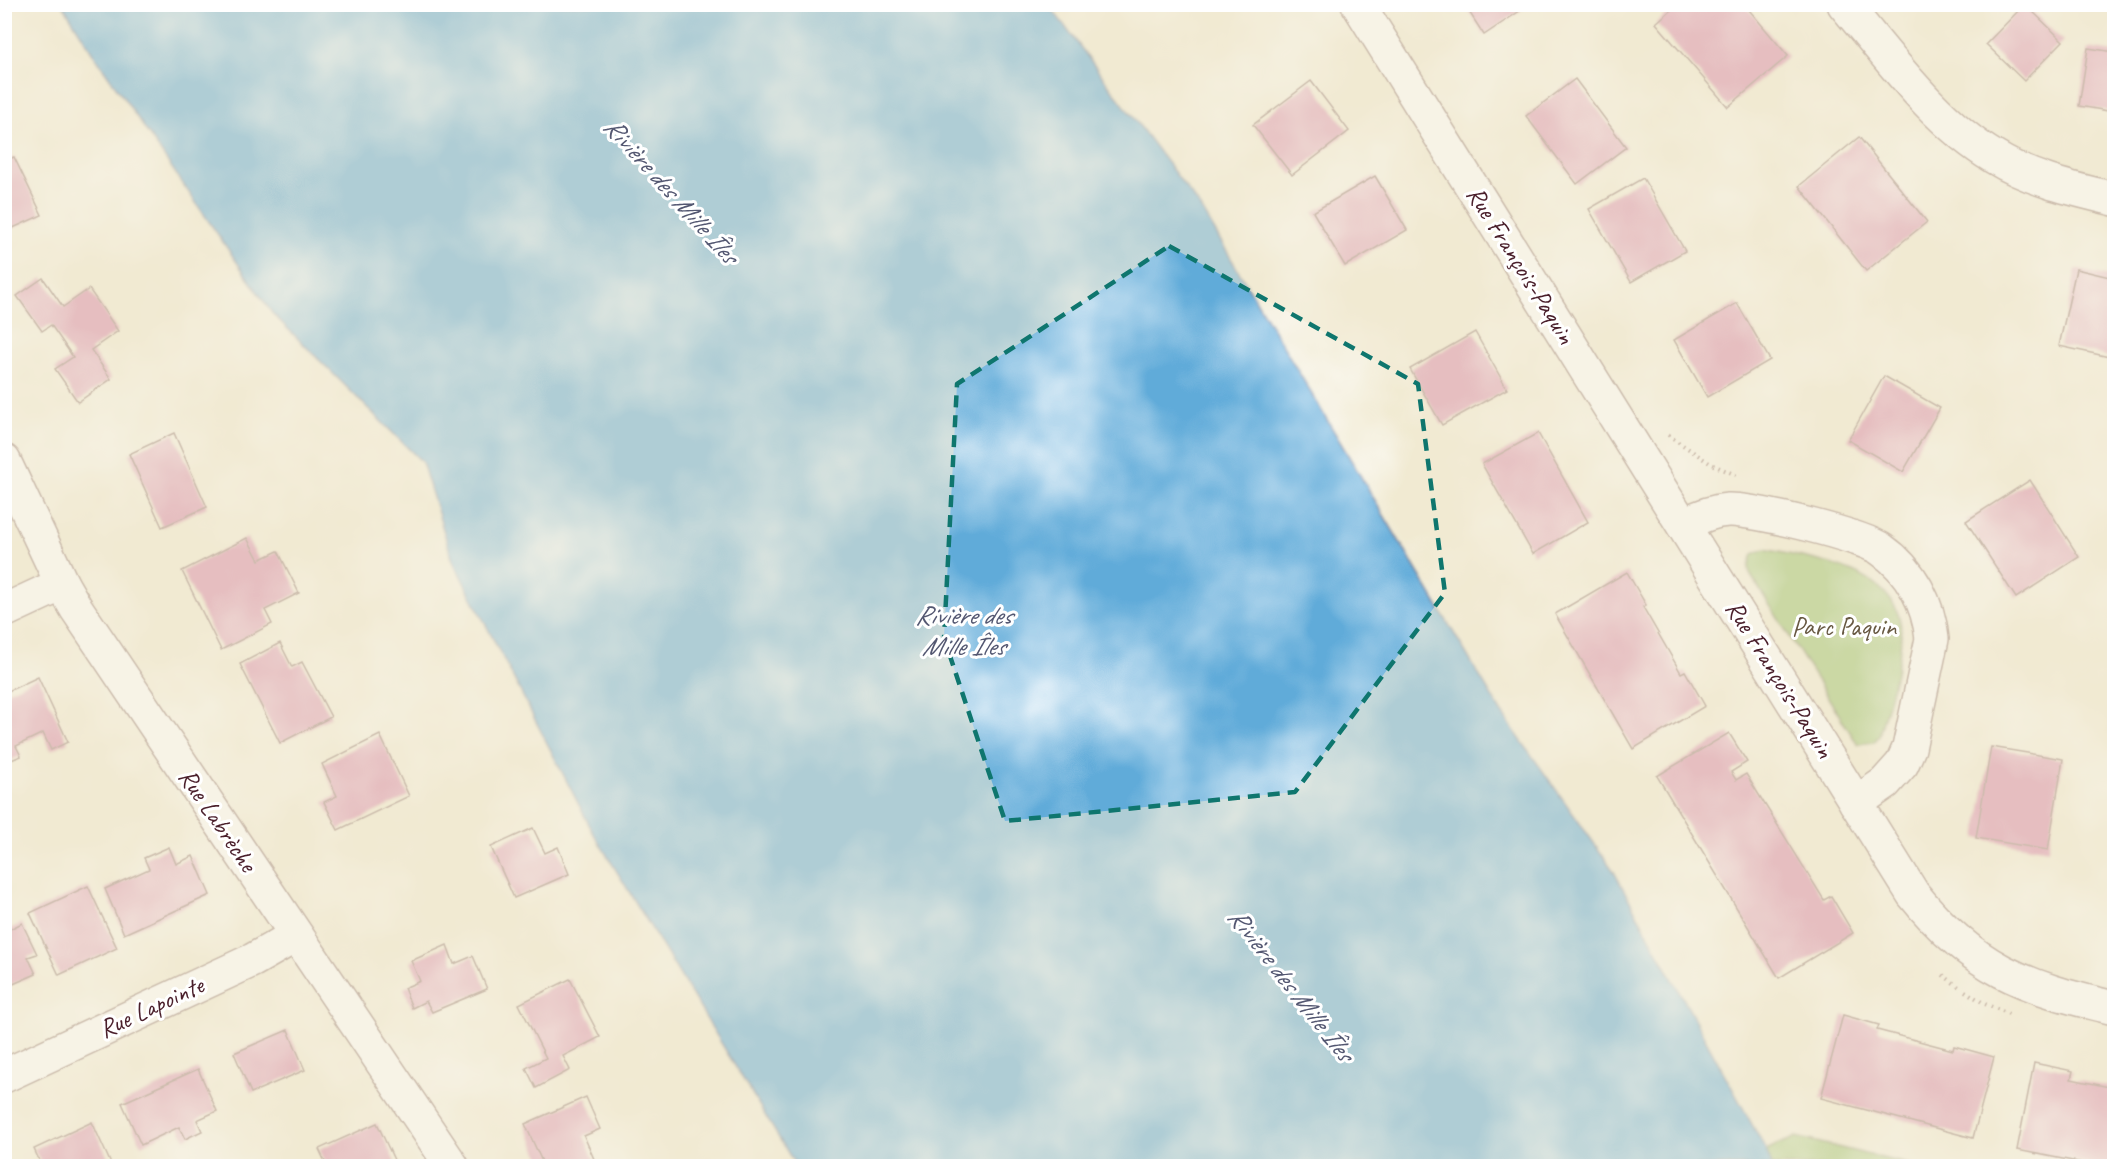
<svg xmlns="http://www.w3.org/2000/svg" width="2119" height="1171" font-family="Caveat,sans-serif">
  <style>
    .green { fill: #9dc36e; stroke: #74714c; stroke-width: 1.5 }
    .water { fill: #60abd9; stroke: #556582; stroke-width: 1.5 }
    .building { fill: #d98bac }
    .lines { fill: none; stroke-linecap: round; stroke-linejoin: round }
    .minor-casing { stroke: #9e847e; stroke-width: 36 }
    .path { stroke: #9e847e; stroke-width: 4; stroke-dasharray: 1.5 4.5; stroke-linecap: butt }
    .minor { stroke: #fff; stroke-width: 33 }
    .marked { fill: none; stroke: #0f766e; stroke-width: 4.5; stroke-dasharray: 12 8; stroke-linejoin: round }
    .labels { text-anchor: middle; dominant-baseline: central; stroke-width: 6; stroke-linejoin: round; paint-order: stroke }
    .street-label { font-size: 26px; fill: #4a1f2b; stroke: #fff }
    .park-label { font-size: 26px; fill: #675842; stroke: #fff }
    .water-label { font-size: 27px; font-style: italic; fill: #535771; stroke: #fff }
  </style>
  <rect width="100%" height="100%" fill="#fff"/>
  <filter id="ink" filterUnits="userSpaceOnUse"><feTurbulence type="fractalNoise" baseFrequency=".0167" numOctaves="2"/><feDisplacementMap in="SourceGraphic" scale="12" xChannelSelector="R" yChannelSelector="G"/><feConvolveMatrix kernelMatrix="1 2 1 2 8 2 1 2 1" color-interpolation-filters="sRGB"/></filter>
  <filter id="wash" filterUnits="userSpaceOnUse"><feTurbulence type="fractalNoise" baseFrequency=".008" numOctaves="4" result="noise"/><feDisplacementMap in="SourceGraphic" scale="24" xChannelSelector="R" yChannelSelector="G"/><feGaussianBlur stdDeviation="1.35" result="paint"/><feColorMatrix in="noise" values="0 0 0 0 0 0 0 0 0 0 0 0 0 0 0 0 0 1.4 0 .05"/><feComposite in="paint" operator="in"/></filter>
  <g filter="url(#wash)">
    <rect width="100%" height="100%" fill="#f1ead2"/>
    <g class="green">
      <path d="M1765,549C1812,560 1904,569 1901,636C1900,669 1887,704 1879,736L1874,742L1858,744L1853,737L1750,574L1749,567L1753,554Z"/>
      <polygon points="1796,1137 1915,1166 1772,1166 1766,1150"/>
    </g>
    <polygon class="water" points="63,5 1049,5 1201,208 1501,712 1613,870 1766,1150 1772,1166 796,1166 594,834 453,561 422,462 272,313 94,55"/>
    <g id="blocks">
      <g class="building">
        <polygon points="1464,4 1530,4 1484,35"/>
        <polygon points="1678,4 1744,4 1788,56 1728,107 1656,23"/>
        <polygon points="2025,4 2063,41 2024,81 1986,44"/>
        <polygon points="2088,48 2114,52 2114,112 2079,106"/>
        <polygon points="1575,79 1626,147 1577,184 1526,116"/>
        <polygon points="1311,81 1349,131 1292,175 1253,125"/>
        <polygon points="1859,137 1927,222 1866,271 1799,186"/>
        <polygon points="14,157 42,215 4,232 4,161"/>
        <polygon points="1375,176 1407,230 1345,266 1313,212"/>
        <polygon points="1643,178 1685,251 1631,282 1589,209"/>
        <polygon points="2076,269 2114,278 2114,358 2059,346"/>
        <polygon points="43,278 63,307 89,289 118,331 91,350 111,379 78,402 55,369 73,357 51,325 42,331 17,296"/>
        <polygon points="1737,303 1770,360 1707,397 1674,340"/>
        <polygon points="1475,332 1507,389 1442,425 1410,369"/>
        <polygon points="1884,376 1940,408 1903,472 1848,440"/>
        <polygon points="174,433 207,507 162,527 129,454"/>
        <polygon points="1538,433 1588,522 1533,554 1482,464"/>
        <polygon points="2030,480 2079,557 2016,598 1966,521"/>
        <polygon points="247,538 259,560 278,551 299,593 265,610 272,624 221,650 182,571"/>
        <polygon points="1627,572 1646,605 1643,607 1681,673 1685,671 1705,706 1633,749 1555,614"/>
        <polygon points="280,643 292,667 302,662 331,717 280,743 240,664"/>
        <polygon points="38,677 68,742 51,750 43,733 16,746 21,756 4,763 4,693"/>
        <polygon points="1729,733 1747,762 1731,772 1736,780 1746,774 1824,900 1831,896 1853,933 1779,978 1657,776"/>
        <polygon points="380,735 409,796 338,830 324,802 337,796 322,764"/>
        <polygon points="1991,747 2063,759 2048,850 1976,838"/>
        <polygon points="533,828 545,853 558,847 569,874 514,898 491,847"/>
        <polygon points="169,847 176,864 193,856 210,895 124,934 105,889 149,869 144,858"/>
        <polygon points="88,886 117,948 59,975 30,913"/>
        <polygon points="22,923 37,954 28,957 36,974 4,988 4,932"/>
        <polygon points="447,945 454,964 473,956 487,989 432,1012 426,1001 412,1008 404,988 420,981 411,961"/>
        <polygon points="570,979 600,1037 563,1056 570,1070 536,1088 526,1068 546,1058 519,1004"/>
        <polygon points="1843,1015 1879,1025 1877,1030 1953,1050 1954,1046 1994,1057 1973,1138 1821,1098"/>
        <polygon points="288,1030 305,1070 251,1093 234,1053"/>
        <polygon points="2034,1063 2073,1071 2071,1079 2114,1088 2114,1166 2098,1166 2017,1150"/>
        <polygon points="198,1069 217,1111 197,1120 202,1131 185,1139 179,1127 141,1145 122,1103"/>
        <polygon points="586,1097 600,1129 584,1136 597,1166 544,1166 525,1124"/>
        <polygon points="92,1122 111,1164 106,1166 42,1166 34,1149"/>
        <polygon points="377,1123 395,1162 384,1166 327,1166 319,1149"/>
      </g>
    </g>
  </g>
  <g filter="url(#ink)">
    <use href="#blocks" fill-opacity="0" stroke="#9e847e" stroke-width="1.5"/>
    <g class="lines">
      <defs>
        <g id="minor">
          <path d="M1358,4L1913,894C1973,969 2024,987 2114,1008"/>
          <path d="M1844,4C1888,56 1935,122 1994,157C2031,180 2073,189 2114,199"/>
          <polyline points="4,461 62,584 76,608 452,1166"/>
          <path d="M1685,524C1698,517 1712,511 1728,510C1752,509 1864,536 1882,550C1911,570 1929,605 1932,639L1909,748L1902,764L1885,783L1856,803"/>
          <polyline points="4,611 62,584"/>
          <polyline points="4,1076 253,960 295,936"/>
        </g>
      </defs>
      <use href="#minor" class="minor-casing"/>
      <g class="path">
        <polyline points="1668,435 1711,464 1736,475"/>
        <polyline points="1943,975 1959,987"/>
        <polyline points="1965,991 1985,1004 2009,1014"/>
      </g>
      <use href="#minor" class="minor"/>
    </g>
  </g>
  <path d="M0 0H2119V1171H0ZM1169,246L1418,384L1445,593L1295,792L1005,821L944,638L957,384Z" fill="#f1ead2" fill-opacity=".55" fill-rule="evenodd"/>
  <path class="marked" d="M1169,246L1418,384L1445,593L1295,792L1005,821L944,638L957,384Z"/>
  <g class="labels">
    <g class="street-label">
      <text transform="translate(1521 265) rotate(58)">Rue François-Paquin</text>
      <text transform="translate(1780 679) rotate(58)">Rue François-Paquin</text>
      <text transform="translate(218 820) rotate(56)">Rue Labrèche</text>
      <text transform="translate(151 1007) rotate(-25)">Rue Lapointe</text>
    </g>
    <g class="park-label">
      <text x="1844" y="626">Parc Paquin</text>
    </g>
    <g class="water-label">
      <text transform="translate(671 190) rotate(48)">Rivière des Mille Îles</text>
      <text x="963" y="615">Rivière des<tspan x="963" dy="31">Mille Îles</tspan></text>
      <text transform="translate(1291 984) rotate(52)">Rivière des Mille Îles</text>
    </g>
  </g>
  <rect width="2119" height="1171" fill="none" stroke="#fff" stroke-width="24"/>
</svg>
